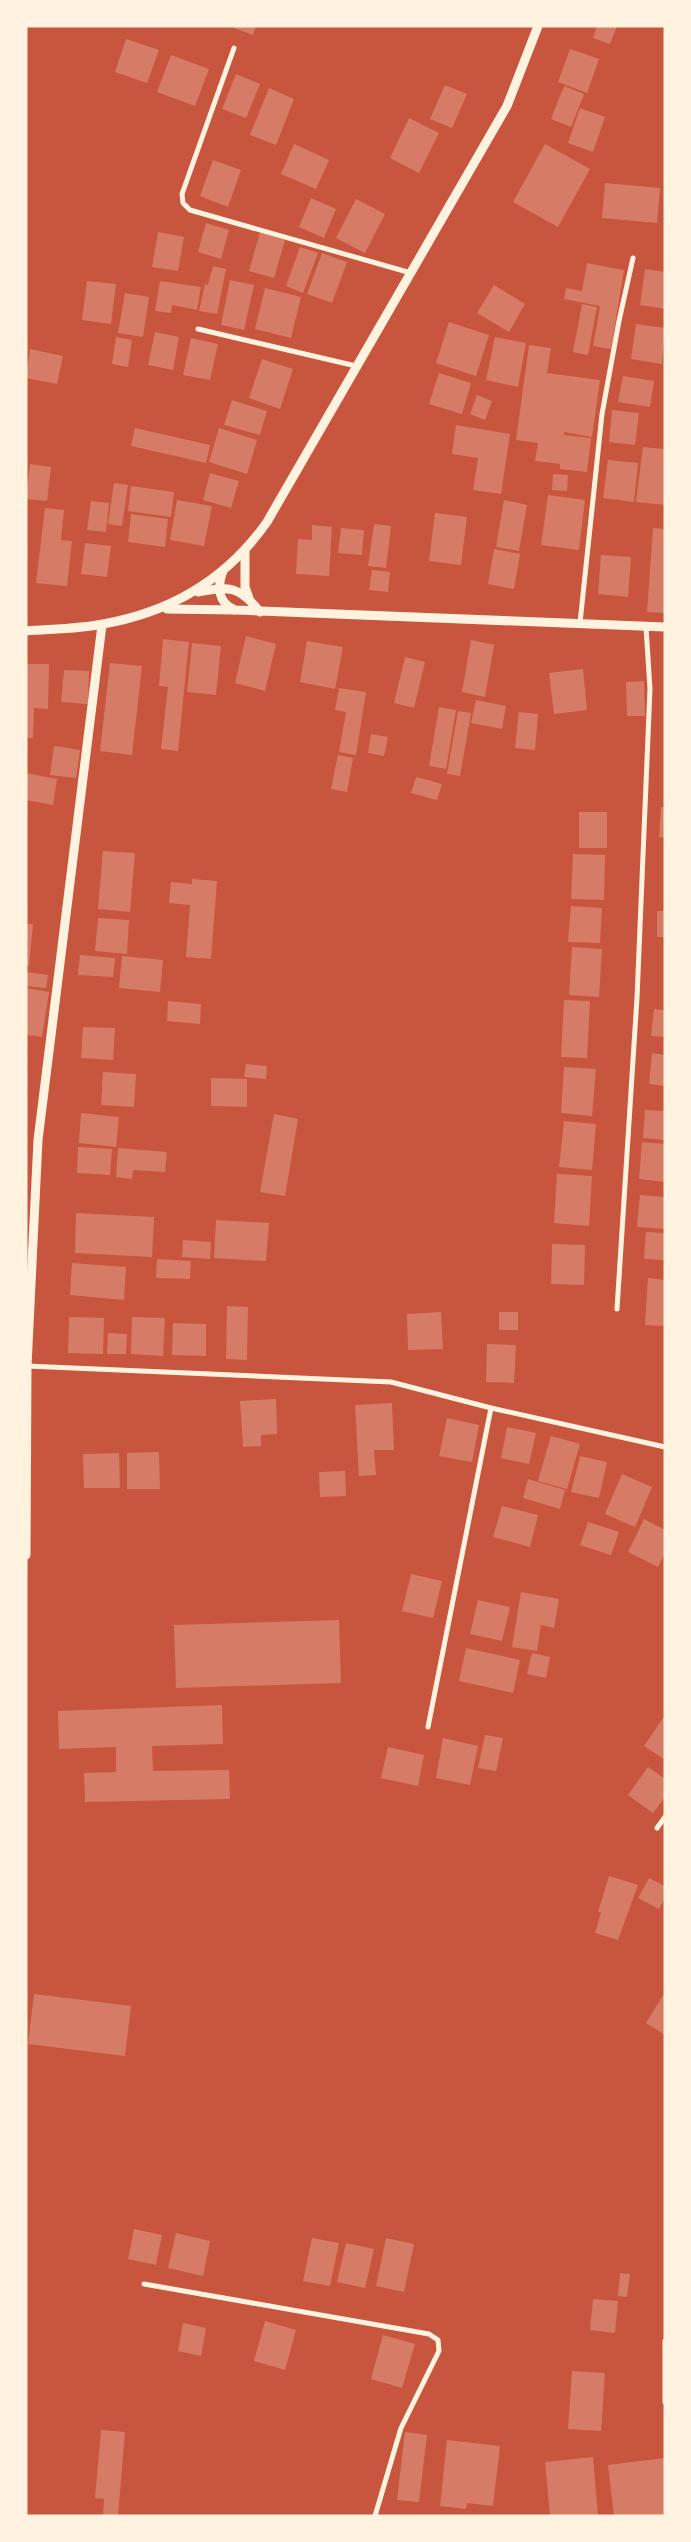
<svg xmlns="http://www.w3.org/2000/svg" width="691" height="2542" font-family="Georgia,serif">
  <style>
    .building { fill: #d67c66 }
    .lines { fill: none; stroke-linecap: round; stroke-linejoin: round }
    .minor { stroke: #fff3e0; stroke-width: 5 }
    .tertiary { stroke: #fff3e0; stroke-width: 9 }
  </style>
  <rect width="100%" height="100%" fill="#c8553d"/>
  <g class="building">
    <polygon points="234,26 256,26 253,35 234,28"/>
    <polygon points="597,26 617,26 610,44 593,38"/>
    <polygon points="126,39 159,50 147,83 115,72"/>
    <polygon points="570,49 599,59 587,93 558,82"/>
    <polygon points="171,55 209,69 195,106 157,92"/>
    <polygon points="236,74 260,84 246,118 222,109"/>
    <polygon points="445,85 467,94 452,128 430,119"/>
    <polygon points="564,86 584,94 571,127 551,119"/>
    <polygon points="269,88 294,99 276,145 250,135"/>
    <polygon points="580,108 605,117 593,152 568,143"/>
    <polygon points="409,118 439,133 419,173 390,158"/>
    <polygon points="294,144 329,160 316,189 281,174"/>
    <polygon points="545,144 590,169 558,227 513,202"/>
    <polygon points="213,160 241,170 228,207 200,196"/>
    <polygon points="605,183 660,188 657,223 602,218"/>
    <polygon points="311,198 336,209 324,238 299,227"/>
    <polygon points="356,199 385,214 365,253 336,238"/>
    <polygon points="206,223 229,230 221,259 198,252"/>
    <polygon points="158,232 184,237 178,271 152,267"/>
    <polygon points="260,232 285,240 274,278 249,271"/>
    <polygon points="300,247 318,253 303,293 286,286"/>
    <polygon points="322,253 347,262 332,303 307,294"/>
    <polygon points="587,263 624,270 611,349 593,346 600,306 564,299 566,288 582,291"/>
    <polygon points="213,266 226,269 217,314 199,311 205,284 208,285"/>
    <polygon points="645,269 665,272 665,309 640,305"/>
    <polygon points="230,280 254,285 244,330 221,325"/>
    <polygon points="87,281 116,284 111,324 82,320"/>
    <polygon points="160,281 201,287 197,310 172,305 171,313 155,311"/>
    <polygon points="494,285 525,304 509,332 477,313"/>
    <polygon points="265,288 301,297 291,338 255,329"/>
    <polygon points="125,293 149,297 143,337 118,333"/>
    <polygon points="582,304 597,307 588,355 573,352"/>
    <polygon points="449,322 489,335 476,376 436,363"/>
    <polygon points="636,324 665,328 662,364 631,359"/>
    <polygon points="155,332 179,337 173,370 148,365"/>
    <polygon points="116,337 132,340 128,367 112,364"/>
    <polygon points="495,337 526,343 518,387 486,380"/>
    <polygon points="191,338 218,344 210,380 183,375"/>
    <polygon points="529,345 551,348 547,373 600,380 592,437 564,432 564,435 591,438 587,472 560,469 560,464 535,461 538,443 516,440"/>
    <polygon points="30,349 63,356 57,384 26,378"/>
    <polygon points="262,359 293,369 280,409 249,398"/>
    <polygon points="439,373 471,383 462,414 429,404"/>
    <polygon points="623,376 654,381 650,407 618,402"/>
    <polygon points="477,395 492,401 485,420 470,414"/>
    <polygon points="232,400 267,411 260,435 224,425"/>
    <polygon points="612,410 639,413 635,445 609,442"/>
    <polygon points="456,425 510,434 501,494 473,490 478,458 452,454"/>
    <polygon points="135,428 210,445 206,463 131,446"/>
    <polygon points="219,428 257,440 247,474 209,462"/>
    <polygon points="643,447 665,449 665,505 636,502"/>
    <polygon points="608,460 638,463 634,502 603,498"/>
    <polygon points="30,464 51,467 47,501 26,499"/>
    <polygon points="210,473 239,481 231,508 203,500"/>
    <polygon points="553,474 568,475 567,491 552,490"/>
    <polygon points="114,483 128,485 122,526 108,524"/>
    <polygon points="131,486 174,492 171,517 128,511"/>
    <polygon points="548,495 585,500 579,550 541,545"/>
    <polygon points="177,500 212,506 204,546 170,540"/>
    <polygon points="504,500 527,505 519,551 496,547"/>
    <polygon points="91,501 109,503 106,532 87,530"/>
    <polygon points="45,508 64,510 61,540 72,541 67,586 36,583"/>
    <polygon points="435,513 467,517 461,565 429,561"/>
    <polygon points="131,514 168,519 165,547 128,542"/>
    <polygon points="374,524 391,526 386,568 368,566"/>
    <polygon points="312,525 332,527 329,576 296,574 298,539 312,540"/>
    <polygon points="341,528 364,530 362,555 338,553"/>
    <polygon points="653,528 665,529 665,613 647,612"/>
    <polygon points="85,543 111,546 107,577 81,574"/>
    <polygon points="494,549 520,554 514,589 488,584"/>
    <polygon points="601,555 631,557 628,597 598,594"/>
    <polygon points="372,570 390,572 388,592 369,590"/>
    <polygon points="246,636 276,644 265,691 235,683"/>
    <polygon points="163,639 189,642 178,751 161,749 168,687 159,686"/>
    <polygon points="471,640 494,645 485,697 462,692"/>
    <polygon points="307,641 343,647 335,689 300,682"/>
    <polygon points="192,643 221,646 216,695 187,692"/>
    <polygon points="405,657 425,662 414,708 394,703"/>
    <polygon points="110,663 142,666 132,755 100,751"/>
    <polygon points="26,664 49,664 48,709 34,708 33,738 26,738"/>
    <polygon points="583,669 587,710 554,714 549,673"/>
    <polygon points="64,670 89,671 88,704 61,702"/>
    <polygon points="644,681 645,716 627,716 626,682"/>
    <polygon points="339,688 366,692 356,755 339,752 346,712 335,710"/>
    <polygon points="476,700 506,706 502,729 471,723"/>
    <polygon points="439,707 456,710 446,769 429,766"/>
    <polygon points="458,711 471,713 460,776 447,774"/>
    <polygon points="519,712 538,714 535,750 515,748"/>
    <polygon points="371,734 388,737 384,756 368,753"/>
    <polygon points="54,746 80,750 76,778 50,775"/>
    <polygon points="338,755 353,758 347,792 331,789"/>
    <polygon points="26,773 57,779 53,805 26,800"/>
    <polygon points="416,777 442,784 437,800 411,793"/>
    <polygon points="661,807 665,807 665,838 659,837"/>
    <rect x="579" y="812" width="28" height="36"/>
    <polygon points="103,851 135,853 130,912 98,909"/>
    <polygon points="573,854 605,855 604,900 571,899"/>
    <polygon points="192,879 217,881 211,959 186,957 190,905 169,903 171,882 192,884"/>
    <polygon points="571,906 602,908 600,943 568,942"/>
    <rect x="657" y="911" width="8" height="26"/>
    <polygon points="98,918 129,920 127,954 95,951"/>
    <polygon points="26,924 33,924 29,966 26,965"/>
    <polygon points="572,947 602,949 599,997 569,995"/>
    <polygon points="80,955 115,958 113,977 78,975"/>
    <polygon points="122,956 163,960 160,992 119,988"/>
    <polygon points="26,972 48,975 46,988 26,986"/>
    <polygon points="26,988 49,992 42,1037 26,1035"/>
    <polygon points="564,1000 590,1001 587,1058 561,1057"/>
    <polygon points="168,1001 201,1004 200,1024 167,1021"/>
    <polygon points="654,1009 665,1010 665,1037 651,1036"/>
    <polygon points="83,1027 115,1028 113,1060 81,1058"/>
    <polygon points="652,1053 665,1055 665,1086 649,1084"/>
    <polygon points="246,1064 267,1066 266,1079 244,1077"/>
    <polygon points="564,1067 596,1069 592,1116 561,1113"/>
    <polygon points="103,1072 136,1074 134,1107 101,1105"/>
    <polygon points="211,1078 247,1079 247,1107 211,1106"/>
    <polygon points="645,1110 665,1111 665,1140 643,1138"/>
    <polygon points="81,1113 119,1117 116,1147 79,1143"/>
    <polygon points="274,1114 298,1119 285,1196 260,1192"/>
    <polygon points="564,1121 596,1124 592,1170 559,1167"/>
    <polygon points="642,1142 665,1144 665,1182 639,1179"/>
    <polygon points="78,1147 112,1149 110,1175 77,1173"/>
    <polygon points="118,1148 167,1152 165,1172 133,1170 132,1179 116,1177"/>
    <polygon points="557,1174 592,1176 589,1226 554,1223"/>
    <polygon points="640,1195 665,1197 665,1229 637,1227"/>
    <polygon points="76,1213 154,1217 152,1257 75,1253"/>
    <polygon points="216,1220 269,1223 266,1261 214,1258"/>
    <polygon points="646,1232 665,1233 665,1260 644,1259"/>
    <polygon points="183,1240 211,1242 210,1259 182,1257"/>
    <polygon points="552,1244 585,1245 584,1285 551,1284"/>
    <polygon points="157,1259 191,1261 190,1279 156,1278"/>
    <polygon points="72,1263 126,1267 124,1300 70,1295"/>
    <polygon points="648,1278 665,1280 665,1326 645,1325"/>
    <polygon points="227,1306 248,1307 247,1360 226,1359"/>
    <polygon points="441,1312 443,1349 408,1350 407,1314"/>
    <rect x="499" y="1312" width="19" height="18"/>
    <polygon points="69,1317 104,1318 103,1354 68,1353"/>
    <polygon points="132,1317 165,1318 163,1356 131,1354"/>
    <polygon points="173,1323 206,1324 206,1356 172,1355"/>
    <polygon points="108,1333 127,1334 126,1354 107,1354"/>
    <polygon points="487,1344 516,1345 514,1383 486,1382"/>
    <polygon points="276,1399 277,1434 261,1435 261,1446 243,1447 240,1401"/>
    <polygon points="392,1403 394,1450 374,1450 376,1475 359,1476 355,1405"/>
    <polygon points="447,1418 479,1425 472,1462 439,1456"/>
    <polygon points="507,1427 536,1433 529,1464 501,1458"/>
    <polygon points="551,1436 580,1444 567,1489 538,1481"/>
    <polygon points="159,1452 160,1489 127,1489 127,1453"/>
    <polygon points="119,1453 120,1488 84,1488 83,1454"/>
    <polygon points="580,1456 607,1462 599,1498 571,1492"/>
    <polygon points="345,1471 346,1496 320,1497 319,1472"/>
    <polygon points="622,1474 652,1487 635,1527 605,1514"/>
    <polygon points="528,1479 565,1490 560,1509 523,1498"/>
    <polygon points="502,1506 538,1515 530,1547 493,1537"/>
    <polygon points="644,1519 665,1530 665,1553 658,1567 628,1552"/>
    <polygon points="588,1522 619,1532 611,1555 580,1545"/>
    <polygon points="411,1574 442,1581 433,1618 402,1611"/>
    <polygon points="521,1592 559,1599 554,1628 541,1625 537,1651 512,1647"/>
    <polygon points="478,1600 510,1607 502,1641 470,1634"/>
    <polygon points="339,1620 341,1683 176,1688 174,1625"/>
    <polygon points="466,1648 520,1660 513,1693 459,1681"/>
    <polygon points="532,1653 550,1657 546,1678 527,1674"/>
    <polygon points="222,1705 223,1744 152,1746 153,1771 229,1770 230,1799 85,1802 84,1773 116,1772 116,1747 59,1749 58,1711"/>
    <polygon points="665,1715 665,1760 644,1746"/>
    <polygon points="485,1735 503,1738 496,1771 478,1768"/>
    <polygon points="443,1738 478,1746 470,1785 436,1778"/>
    <polygon points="388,1747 424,1755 418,1786 381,1778"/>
    <polygon points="648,1767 665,1779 665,1797 653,1813 628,1795"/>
    <polygon points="609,1876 638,1885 618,1940 595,1933 601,1912 598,1912"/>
    <polygon points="649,1878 665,1886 665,1898 659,1909 638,1898"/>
    <polygon points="665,1992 665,2035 646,2023"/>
    <polygon points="34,1994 131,2006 125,2056 28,2044"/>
    <polygon points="134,2229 162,2235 156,2265 128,2259"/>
    <polygon points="176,2233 210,2241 203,2276 168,2268"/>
    <polygon points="312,2238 339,2243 330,2286 303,2281"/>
    <polygon points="386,2238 414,2244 404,2292 376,2286"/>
    <polygon points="346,2243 374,2249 365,2288 337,2282"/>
    <polygon points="620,2273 630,2274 627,2297 618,2296"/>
    <polygon points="593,2299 618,2301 615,2333 590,2330"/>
    <polygon points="265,2321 296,2330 285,2370 254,2361"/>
    <polygon points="183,2323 206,2328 201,2356 178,2351"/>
    <polygon points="383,2335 415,2344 402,2388 371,2379"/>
    <polygon points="572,2371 605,2373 601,2431 568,2429"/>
    <polygon points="101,2430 125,2432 118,2516 103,2516 104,2499 95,2498"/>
    <polygon points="405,2432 427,2435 419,2502 397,2500"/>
    <polygon points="447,2440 500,2446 493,2506 467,2503 466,2509 440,2506"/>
    <polygon points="593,2457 598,2516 550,2516 545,2462"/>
    <polygon points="665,2458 665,2516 614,2516 608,2465"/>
  </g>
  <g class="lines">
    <g class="minor">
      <polyline points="234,48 182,194 183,203 190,210 411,273"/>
      <polyline points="198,329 356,366"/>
      <polyline points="580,623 602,414 619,321 633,258"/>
      <polyline points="617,1309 637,998 650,689 646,627"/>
      <polyline points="27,1366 391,1382 491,1408 665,1447"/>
      <polyline points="428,1727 491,1408"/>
      <polyline points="657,1828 665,1817"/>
      <polyline points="144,2284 429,2334 438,2340 439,2351 401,2428 375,2516"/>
      <polyline points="665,2341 665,2402"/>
    </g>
    <g class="tertiary">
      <polyline points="245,550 245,587 249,598"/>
      <path d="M223,571C217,587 218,603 235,610L665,627"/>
      <path d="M198,592C230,586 239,586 260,612"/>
      <polyline points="167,609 234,610"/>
      <path d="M26,631C51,629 78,629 103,624C171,612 227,579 267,522L507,106L538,26"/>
      <polyline points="26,1555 27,1366 38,1140 102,625"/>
    </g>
  </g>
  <rect width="691" height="2542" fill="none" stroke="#fff3e0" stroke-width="55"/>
</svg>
